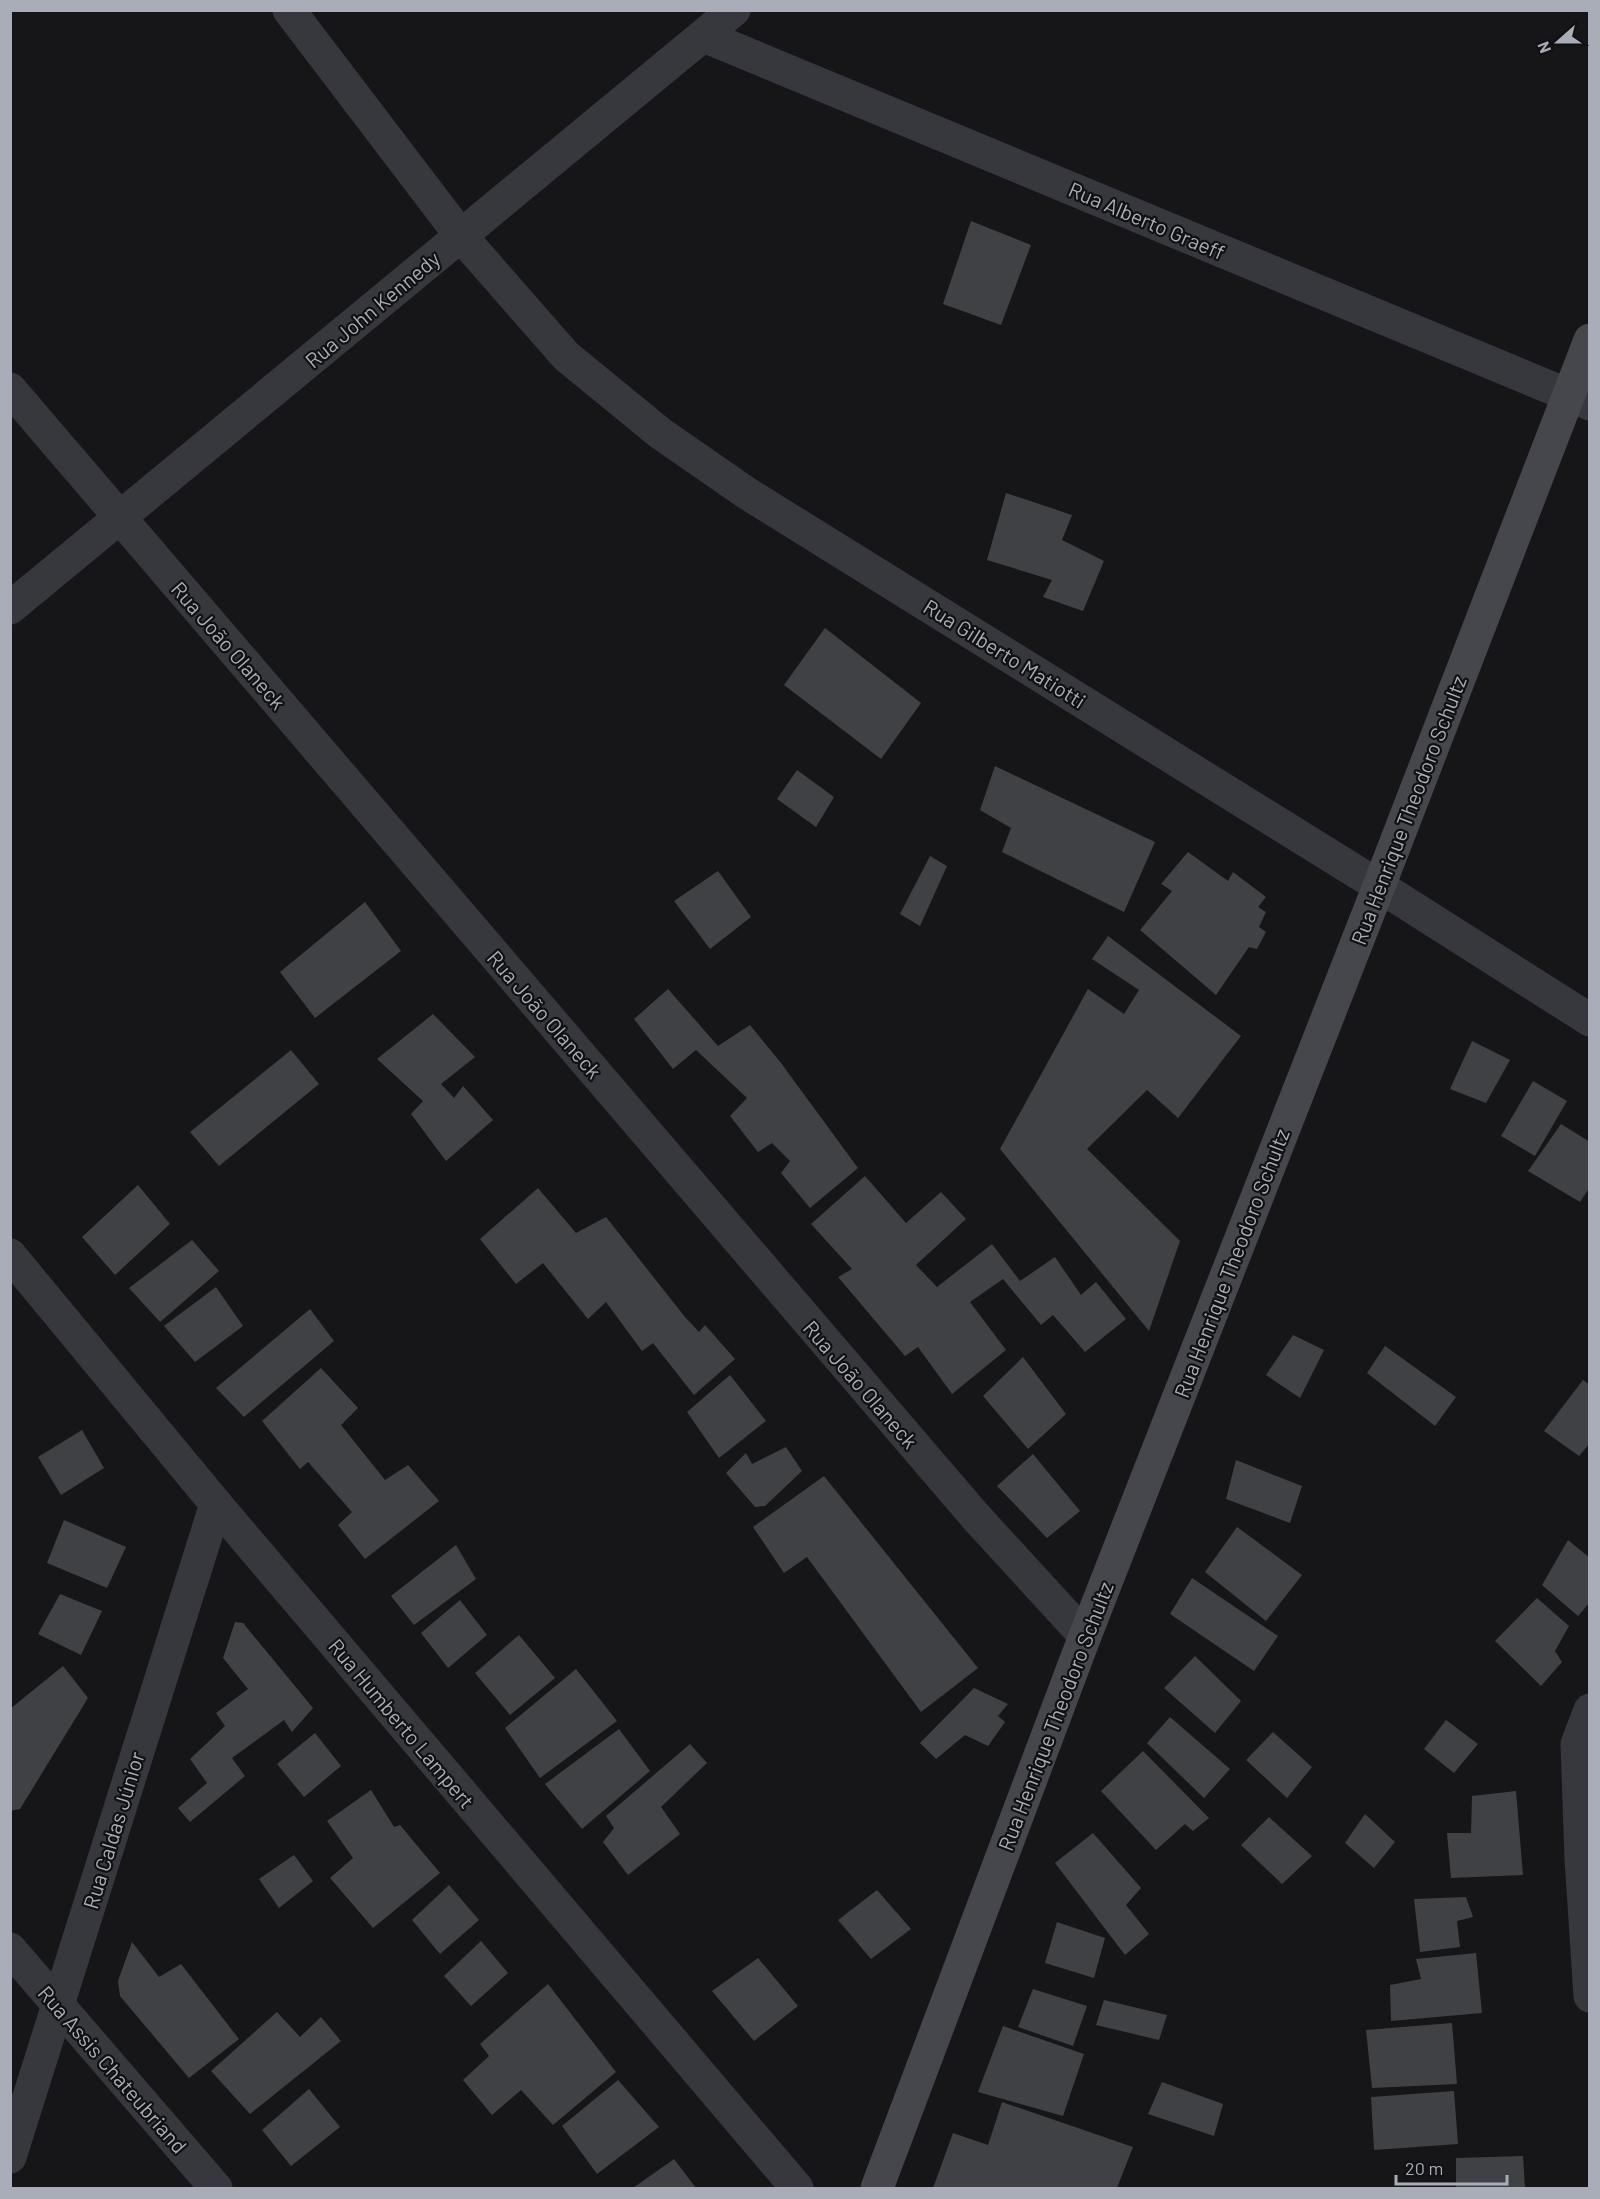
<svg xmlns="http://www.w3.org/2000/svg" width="1600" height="2199" font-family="Barlow,sans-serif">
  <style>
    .building { fill: #404145 }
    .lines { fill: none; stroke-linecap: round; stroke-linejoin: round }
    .street { stroke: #37383d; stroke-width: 33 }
    .secondary { stroke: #45474d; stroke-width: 33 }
    .labels { text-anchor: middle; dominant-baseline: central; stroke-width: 4.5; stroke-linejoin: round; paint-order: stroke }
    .street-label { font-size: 21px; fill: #a8adb8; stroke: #111113 }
  </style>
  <rect width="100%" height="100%" fill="#161618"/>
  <g class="building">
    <polygon points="971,221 1031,245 1001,325 943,304"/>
    <polygon points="1006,493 1072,515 1062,540 1104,561 1083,611 1043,597 1052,580 987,560"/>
    <polygon points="825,628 921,703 881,759 784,685"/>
    <polygon points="995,766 1155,842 1124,912 1002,852 1011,828 980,810"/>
    <polygon points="797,770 834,797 816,827 777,799"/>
    <polygon points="1188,852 1228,881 1233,872 1266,897 1258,907 1266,912 1259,927 1266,932 1257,949 1249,947 1216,995 1140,930 1172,891 1161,884"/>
    <polygon points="930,856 947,866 920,926 900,914"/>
    <polygon points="718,871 751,917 710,949 674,901"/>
    <polygon points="365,902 401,951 315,1018 280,972"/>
    <polygon points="1108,936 1241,1036 1178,1118 1147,1090 1087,1149 1180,1241 1149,1331 1000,1149 1088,989 1124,1014 1139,990 1092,959"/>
    <polygon points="668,989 718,1046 750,1025 781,1063 858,1168 810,1208 781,1173 790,1161 772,1143 758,1152 730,1116 747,1098 696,1050 673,1069 634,1019"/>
    <polygon points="433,1014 475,1057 441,1084 454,1098 463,1086 493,1120 446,1161 411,1114 423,1101 377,1059"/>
    <polygon points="1472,1041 1510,1060 1486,1103 1450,1089"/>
    <polygon points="291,1050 319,1084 219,1166 190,1132"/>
    <polygon points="1533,1081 1567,1101 1535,1156 1501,1136"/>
    <polygon points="1561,1124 1590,1142 1590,1187 1580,1202 1528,1171"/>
    <polygon points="865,1176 906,1223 941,1192 966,1219 916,1265 937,1287 992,1244 1020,1281 1055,1257 1081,1295 1096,1282 1126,1319 1085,1352 1053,1315 1041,1325 1003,1279 970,1302 1006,1350 952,1394 918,1347 905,1356 838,1277 852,1269 811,1224"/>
    <polygon points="138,1185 170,1224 115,1275 82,1237"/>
    <polygon points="538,1188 576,1233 606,1217 685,1317 699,1332 705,1325 735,1359 694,1395 653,1343 642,1351 606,1302 588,1319 543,1263 516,1284 480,1239"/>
    <polygon points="192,1240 219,1271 160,1322 129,1288"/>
    <polygon points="216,1287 243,1326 195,1362 164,1326"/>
    <polygon points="310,1309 334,1341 244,1417 216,1388"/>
    <polygon points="1293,1335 1324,1350 1300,1398 1266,1375"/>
    <polygon points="1385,1346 1456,1397 1435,1426 1367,1373"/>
    <polygon points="1023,1357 1066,1414 1028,1449 983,1396"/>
    <polygon points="321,1368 358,1408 341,1425 385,1480 408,1465 439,1501 365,1559 338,1525 352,1512 308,1462 300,1469 262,1421"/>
    <polygon points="730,1375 766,1421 719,1458 687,1412"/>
    <polygon points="1583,1380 1590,1385 1590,1443 1579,1456 1544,1431"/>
    <polygon points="82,1430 104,1468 61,1495 38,1457"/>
    <polygon points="786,1447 802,1471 765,1506 755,1507 726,1473 746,1453 752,1464"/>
    <polygon points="1033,1454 1080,1511 1047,1538 997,1486"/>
    <polygon points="1236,1460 1302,1486 1290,1523 1226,1499"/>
    <polygon points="824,1476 978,1668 921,1712 807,1557 784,1573 753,1527"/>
    <polygon points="64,1520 126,1547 107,1588 47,1563"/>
    <polygon points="1237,1527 1302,1575 1266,1621 1205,1572"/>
    <polygon points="1568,1540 1590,1558 1590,1602 1578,1616 1542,1585"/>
    <polygon points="456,1545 476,1579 414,1625 391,1596"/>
    <polygon points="1192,1578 1278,1636 1254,1671 1170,1614"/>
    <polygon points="60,1594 102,1611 81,1655 38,1634"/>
    <polygon points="1537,1598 1569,1626 1555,1651 1562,1662 1541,1686 1495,1641"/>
    <polygon points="460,1600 487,1635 448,1668 421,1633"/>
    <polygon points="235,1622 243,1623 313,1708 292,1732 284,1720 232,1758 245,1776 190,1822 178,1808 207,1783 190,1759 225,1726 216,1713 248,1689 223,1658"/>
    <polygon points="519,1635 555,1678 510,1715 475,1673"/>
    <polygon points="1195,1656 1241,1701 1215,1733 1164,1688"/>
    <polygon points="63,1666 88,1698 20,1809 10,1811 10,1709"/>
    <polygon points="576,1669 617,1721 540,1778 505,1728"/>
    <polygon points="974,1688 1008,1704 998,1716 1005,1722 988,1746 965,1735 936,1759 920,1743"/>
    <polygon points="1170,1717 1230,1769 1204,1798 1147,1743"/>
    <polygon points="1446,1720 1478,1744 1454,1773 1424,1749"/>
    <polygon points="619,1729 650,1771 582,1829 545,1784"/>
    <polygon points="1273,1732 1312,1767 1287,1798 1246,1760"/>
    <polygon points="315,1733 341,1766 304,1797 277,1764"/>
    <polygon points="690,1744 707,1763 661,1807 680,1834 628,1875 603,1842 614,1828 606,1816"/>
    <polygon points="1143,1751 1209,1818 1193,1831 1185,1824 1156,1850 1101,1791"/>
    <polygon points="371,1790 394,1827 400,1825 440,1873 373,1928 330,1878 353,1858 327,1821"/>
    <polygon points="1516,1791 1523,1875 1451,1878 1447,1833 1471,1833 1472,1796"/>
    <polygon points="1365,1814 1395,1842 1374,1868 1345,1843"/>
    <polygon points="1269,1817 1312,1856 1282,1884 1241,1845"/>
    <polygon points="1093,1833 1141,1888 1126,1905 1149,1934 1125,1955 1055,1863"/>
    <polygon points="294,1855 313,1881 279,1908 259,1879"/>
    <polygon points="449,1885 479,1920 440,1954 412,1920"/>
    <polygon points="877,1890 911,1929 871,1959 838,1920"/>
    <polygon points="1466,1897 1473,1917 1457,1921 1460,1947 1420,1952 1414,1899"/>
    <polygon points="1057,1922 1105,1938 1094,1978 1045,1963"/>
    <polygon points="481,1941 508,1973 471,2006 444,1976"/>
    <polygon points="132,1942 159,1977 181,1964 239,2039 189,2078 120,1996 118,1981"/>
    <polygon points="1476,1953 1482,2013 1391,2021 1390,1985 1421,1979 1416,1959"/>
    <polygon points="758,1958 798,2006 754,2041 712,1991"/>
    <polygon points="548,1984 616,2072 553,2125 521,2090 492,2115 463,2080 489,2056 480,2044"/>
    <polygon points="1033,1989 1087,2006 1073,2046 1018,2027"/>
    <polygon points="1104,2000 1167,2015 1159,2040 1096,2025"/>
    <polygon points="277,2012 300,2037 321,2017 341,2041 250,2114 211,2071"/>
    <polygon points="1452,2023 1457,2084 1372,2088 1366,2030"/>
    <polygon points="1003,2026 1084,2054 1063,2116 978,2092"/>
    <polygon points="618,2080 659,2127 597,2174 562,2126"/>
    <polygon points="1162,2082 1223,2104 1214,2136 1148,2114"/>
    <polygon points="309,2089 340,2127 291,2166 262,2130"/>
    <polygon points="1454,2091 1458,2144 1374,2150 1371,2097"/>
    <polygon points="1002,2102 1133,2147 1117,2188 933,2188 953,2133 988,2145"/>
    <polygon points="1523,2156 1525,2188 1456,2188 1456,2158"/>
    <polygon points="674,2159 696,2188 633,2188"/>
  </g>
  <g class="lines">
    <g class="street">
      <polyline points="289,10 461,236 566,356 660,433 748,494 1379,886 1590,1020"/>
      <polyline points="704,36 1590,404"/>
      <polyline points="10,389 975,1516 1085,1636"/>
      <polyline points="10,608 734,10"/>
      <polyline points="10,1255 216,1504 797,2188"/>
      <polyline points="1590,1710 1577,1744 1581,1859 1590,1996"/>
      <polyline points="10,1949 216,2188"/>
      <polyline points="10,2157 216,1504"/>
    </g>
    <polyline class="secondary" points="877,2188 1085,1636 1379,886 1590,340"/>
  </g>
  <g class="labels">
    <g class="street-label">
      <text transform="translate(1147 220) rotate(23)">Rua Alberto Graeff</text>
      <text transform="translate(372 309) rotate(-40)">Rua John Kennedy</text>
      <text transform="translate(229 645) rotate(49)">Rua João Olaneck</text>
      <text transform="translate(1005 653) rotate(32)">Rua Gilberto Matiotti</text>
      <text transform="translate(1408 810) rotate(-69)">Rua Henrique Theodoro Schultz</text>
      <text transform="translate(545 1014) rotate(49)">Rua João Olaneck</text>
      <text transform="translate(1231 1263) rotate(-69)">Rua Henrique Theodoro Schultz</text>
      <text transform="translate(861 1384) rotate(49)">Rua João Olaneck</text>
      <text transform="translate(1055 1716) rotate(-69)">Rua Henrique Theodoro Schultz</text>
      <text transform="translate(402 1723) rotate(50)">Rua Humberto Lampert</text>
      <text transform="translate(113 1830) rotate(-73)">Rua Caldas Júnior</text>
      <text transform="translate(113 2069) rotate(49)">Rua Assis Chateubriand</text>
    </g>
  </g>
  <rect width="1600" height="2199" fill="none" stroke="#a8adb8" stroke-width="24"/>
  <g transform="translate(1558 42) rotate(249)" stroke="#111113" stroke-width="4.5" paint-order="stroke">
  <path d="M0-4.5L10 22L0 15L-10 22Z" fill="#a8adb8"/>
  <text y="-9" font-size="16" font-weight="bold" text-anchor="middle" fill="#a8adb8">N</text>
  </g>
  <path d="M1396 2175v9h111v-9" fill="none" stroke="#a8adb8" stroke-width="3"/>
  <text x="1405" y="2175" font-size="18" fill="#a8adb8" stroke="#111113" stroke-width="4.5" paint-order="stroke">20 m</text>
</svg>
